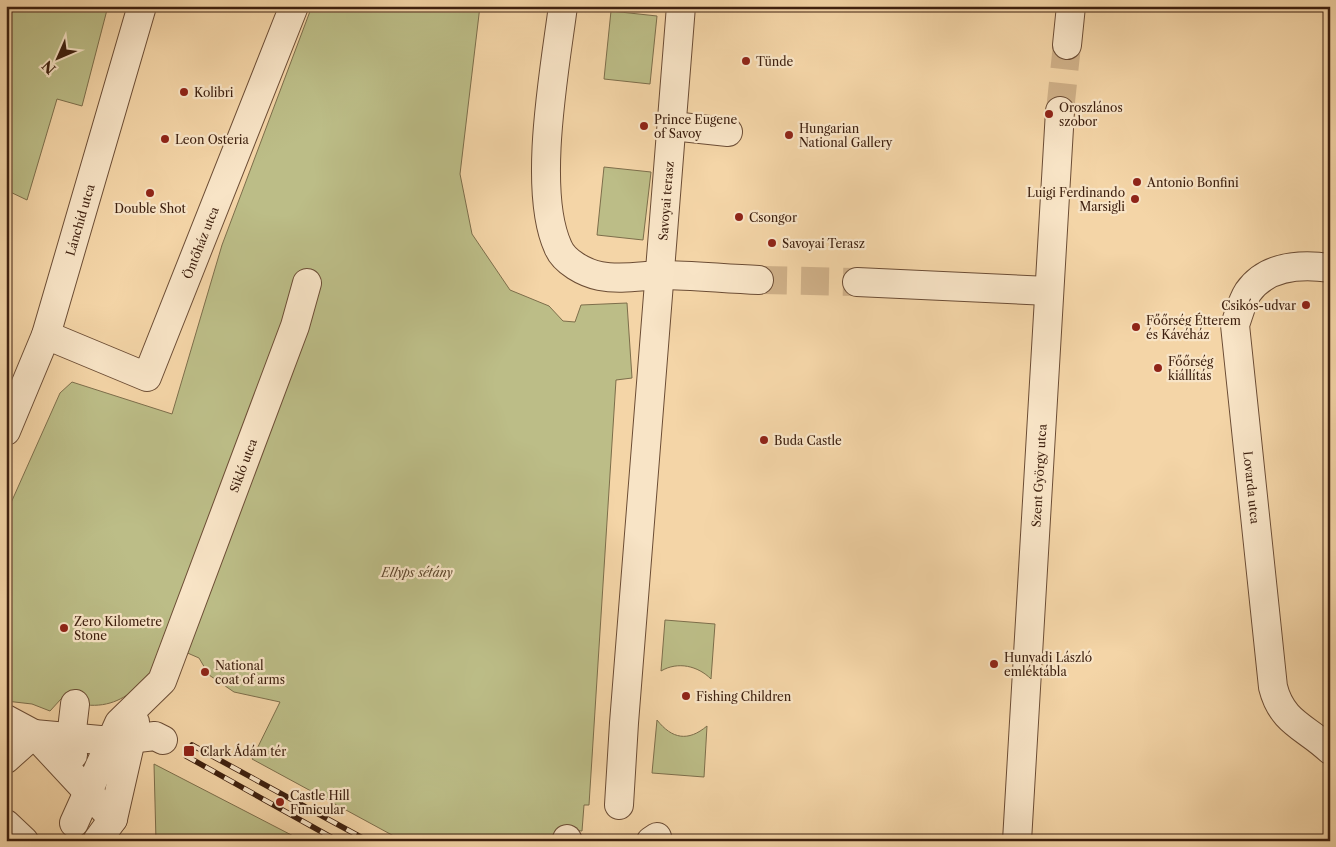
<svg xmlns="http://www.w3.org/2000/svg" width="1336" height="847" font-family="'Libre Caslon Text',serif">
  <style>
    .green { fill: #bcbd87; stroke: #7d6e4b }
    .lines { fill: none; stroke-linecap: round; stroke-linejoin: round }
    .minor-tunnel { stroke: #d0b189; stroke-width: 28; stroke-dasharray: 28 14; stroke-linecap: butt }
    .minor-casing { stroke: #6c4d35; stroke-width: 30 }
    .minor { stroke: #f8e4c6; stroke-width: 28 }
    .rail-casing { stroke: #3e200f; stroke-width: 5.5 }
    .rail { stroke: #f8e4c6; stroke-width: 4; stroke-dasharray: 11; stroke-linecap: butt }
    .poi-dot { fill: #8f2418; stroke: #f8e4c6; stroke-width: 2 }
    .labels { text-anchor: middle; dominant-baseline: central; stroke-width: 4.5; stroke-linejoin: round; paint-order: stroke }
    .poi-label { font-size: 12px; fill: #3e200f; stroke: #f8e4c6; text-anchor: start }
    .street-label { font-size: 12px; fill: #3e200f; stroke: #f8e4c6 }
    .park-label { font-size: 12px; font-style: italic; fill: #5e472d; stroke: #f8e4c6 }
  </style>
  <rect width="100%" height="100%" fill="#f4d5a7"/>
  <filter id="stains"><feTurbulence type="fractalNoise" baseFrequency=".004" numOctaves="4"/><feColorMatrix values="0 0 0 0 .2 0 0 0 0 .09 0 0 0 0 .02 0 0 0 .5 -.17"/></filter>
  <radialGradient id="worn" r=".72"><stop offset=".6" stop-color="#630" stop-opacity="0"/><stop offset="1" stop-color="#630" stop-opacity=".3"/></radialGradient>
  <g class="green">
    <polygon points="6,6 108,6 82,106 57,99 27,200 6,190"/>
    <path d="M312,6H480L460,174L472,234L510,290L549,306L563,321L575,322L581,305L627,303L632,378L616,380L589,805H584L582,831L570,830L566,841H403L252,759L280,702L234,692L209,675L199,658L176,648C139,685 120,720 61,699L50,711L32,704L6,701V514L60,393L72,382L172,414L222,245Z"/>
    <polygon points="611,11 657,16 650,84 604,79"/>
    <polygon points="604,167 651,172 643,240 597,235"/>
    <path d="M665,620L715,624L711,679C698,666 678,661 661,671Z"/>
    <path d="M657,720C672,739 688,742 707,726L704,777L652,773Z"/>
    <polygon points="154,764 303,841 156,841"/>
  </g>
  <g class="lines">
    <g class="minor-tunnel">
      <polyline points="1060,111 1067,45"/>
      <polyline points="759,280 857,282"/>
    </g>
    <defs>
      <g id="minor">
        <path d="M563,6C555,68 532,190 558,247C564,262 585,273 600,276C620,280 640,276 661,275C693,275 726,279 759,280"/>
        <polyline points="1067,45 1071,6"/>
        <polyline points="672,126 728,132"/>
        <path id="s1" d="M1330,268C1301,264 1267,265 1248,292C1242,301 1239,314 1235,325L1273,687C1282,723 1306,727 1330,750"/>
        <polyline points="857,282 1049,291"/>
        <path id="s2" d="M46,335L147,377L294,6"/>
        <path id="s3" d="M6,431L46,335L142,6"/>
        <polyline points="6,719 34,734 113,819"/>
        <polyline points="73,755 71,738 75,704"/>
        <polyline points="6,759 34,734 111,741 155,736 163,740"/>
        <path id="s4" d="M619,805L624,723L681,6"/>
        <path id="s5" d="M74,823L119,723L162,681L295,326L307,283"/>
        <polyline points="6,824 24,841"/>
        <polyline points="567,839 568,841"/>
        <polyline points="97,841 113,819 135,722"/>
        <polyline points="651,841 657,837 658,841"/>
        <path id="s6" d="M1017,841L1060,111"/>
      </g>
    </defs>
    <use href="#minor" class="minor-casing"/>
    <use href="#minor" class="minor"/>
    <defs>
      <g id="rail">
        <polyline points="192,745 368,841"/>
        <polyline points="186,756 338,841"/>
      </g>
    </defs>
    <use href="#rail" class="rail-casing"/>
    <use href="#rail" class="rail"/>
  </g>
  <g class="poi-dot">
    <circle cx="746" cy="61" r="5"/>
    <circle cx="184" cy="92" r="5"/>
    <circle cx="1049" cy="114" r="5"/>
    <circle cx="644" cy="126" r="5"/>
    <circle cx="789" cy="135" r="5"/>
    <circle cx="165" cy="139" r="5"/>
    <circle cx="1137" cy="182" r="5"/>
    <circle cx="150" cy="193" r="5"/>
    <circle cx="1135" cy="199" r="5"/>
    <circle cx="739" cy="217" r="5"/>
    <circle cx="772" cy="243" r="5"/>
    <circle cx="1306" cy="305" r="5"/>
    <circle cx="1136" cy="327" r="5"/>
    <circle cx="1158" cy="368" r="5"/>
    <circle cx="764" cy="440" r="5"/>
    <circle cx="64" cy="628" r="5"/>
    <circle cx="994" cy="664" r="5"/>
    <circle cx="205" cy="672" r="5"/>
    <circle cx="686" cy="696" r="5"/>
    <rect x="183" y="745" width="12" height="12" rx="2.5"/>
    <circle cx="280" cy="802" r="5"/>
  </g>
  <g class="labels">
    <g class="poi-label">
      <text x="756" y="61">Tünde</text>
      <text x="194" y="92">Kolibri</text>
      <text x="1059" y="107">Oroszlános<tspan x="1059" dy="14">szobor</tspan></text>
      <text x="654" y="119">Prince Eugene<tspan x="654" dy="14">of Savoy</tspan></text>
      <text x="799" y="128">Hungarian<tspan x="799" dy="14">National Gallery</tspan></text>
      <text x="175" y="139">Leon Osteria</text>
      <text x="1147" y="182">Antonio Bonfini</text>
      <text x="1125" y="192" text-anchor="end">Luigi Ferdinando<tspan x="1125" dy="14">Marsigli</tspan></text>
      <text x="150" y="208" text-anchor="middle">Double Shot</text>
      <text x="749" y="217">Csongor</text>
      <text x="782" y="243">Savoyai Terasz</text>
      <text x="1296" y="305" text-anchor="end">Csikós-udvar</text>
      <text x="1146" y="320">Főőrség Étterem<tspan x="1146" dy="14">és Kávéház</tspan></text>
      <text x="1168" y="361">Főőrség<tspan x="1168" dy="14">kiállítás</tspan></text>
      <text x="774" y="440">Buda Castle</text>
      <text x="74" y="621">Zero Kilometre<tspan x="74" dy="14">Stone</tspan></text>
      <text x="1004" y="657">Hunyadi László<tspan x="1004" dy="14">emléktábla</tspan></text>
      <text x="215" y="665">National<tspan x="215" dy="14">coat of arms</tspan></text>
      <text x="696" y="696">Fishing Children</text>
      <text x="200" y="751">Clark Ádám tér</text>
      <text x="290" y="795">Castle Hill<tspan x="290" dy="14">Funicular</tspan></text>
    </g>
    <g class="street-label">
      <text stroke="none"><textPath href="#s4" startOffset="606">Savoyai terasz</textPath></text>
      <text stroke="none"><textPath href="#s3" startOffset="224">Lánchíd utca</textPath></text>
      <text stroke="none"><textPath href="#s2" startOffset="254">Öntőház utca</textPath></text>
      <text stroke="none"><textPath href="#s5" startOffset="400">Sikló utca</textPath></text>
      <text stroke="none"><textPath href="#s6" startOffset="366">Szent György utca</textPath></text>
      <text stroke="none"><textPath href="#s1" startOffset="289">Lovarda utca</textPath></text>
    </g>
    <g class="park-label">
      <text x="417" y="572">Ellyps sétány</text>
    </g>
  </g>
  <rect width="1336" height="847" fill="none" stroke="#f4d5a7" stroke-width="25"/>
  <rect x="8" y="8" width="1321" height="832" fill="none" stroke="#3e200f" stroke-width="2.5"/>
  <rect x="12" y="12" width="1311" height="822" fill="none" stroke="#3e200f"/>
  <g transform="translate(58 58) rotate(225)" stroke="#f8e4c6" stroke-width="4" paint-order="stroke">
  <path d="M0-4L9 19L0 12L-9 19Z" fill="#3e200f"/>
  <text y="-8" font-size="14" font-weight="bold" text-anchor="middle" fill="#3e200f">N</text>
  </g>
  <rect width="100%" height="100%" filter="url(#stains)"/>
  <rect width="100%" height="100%" fill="url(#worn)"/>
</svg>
